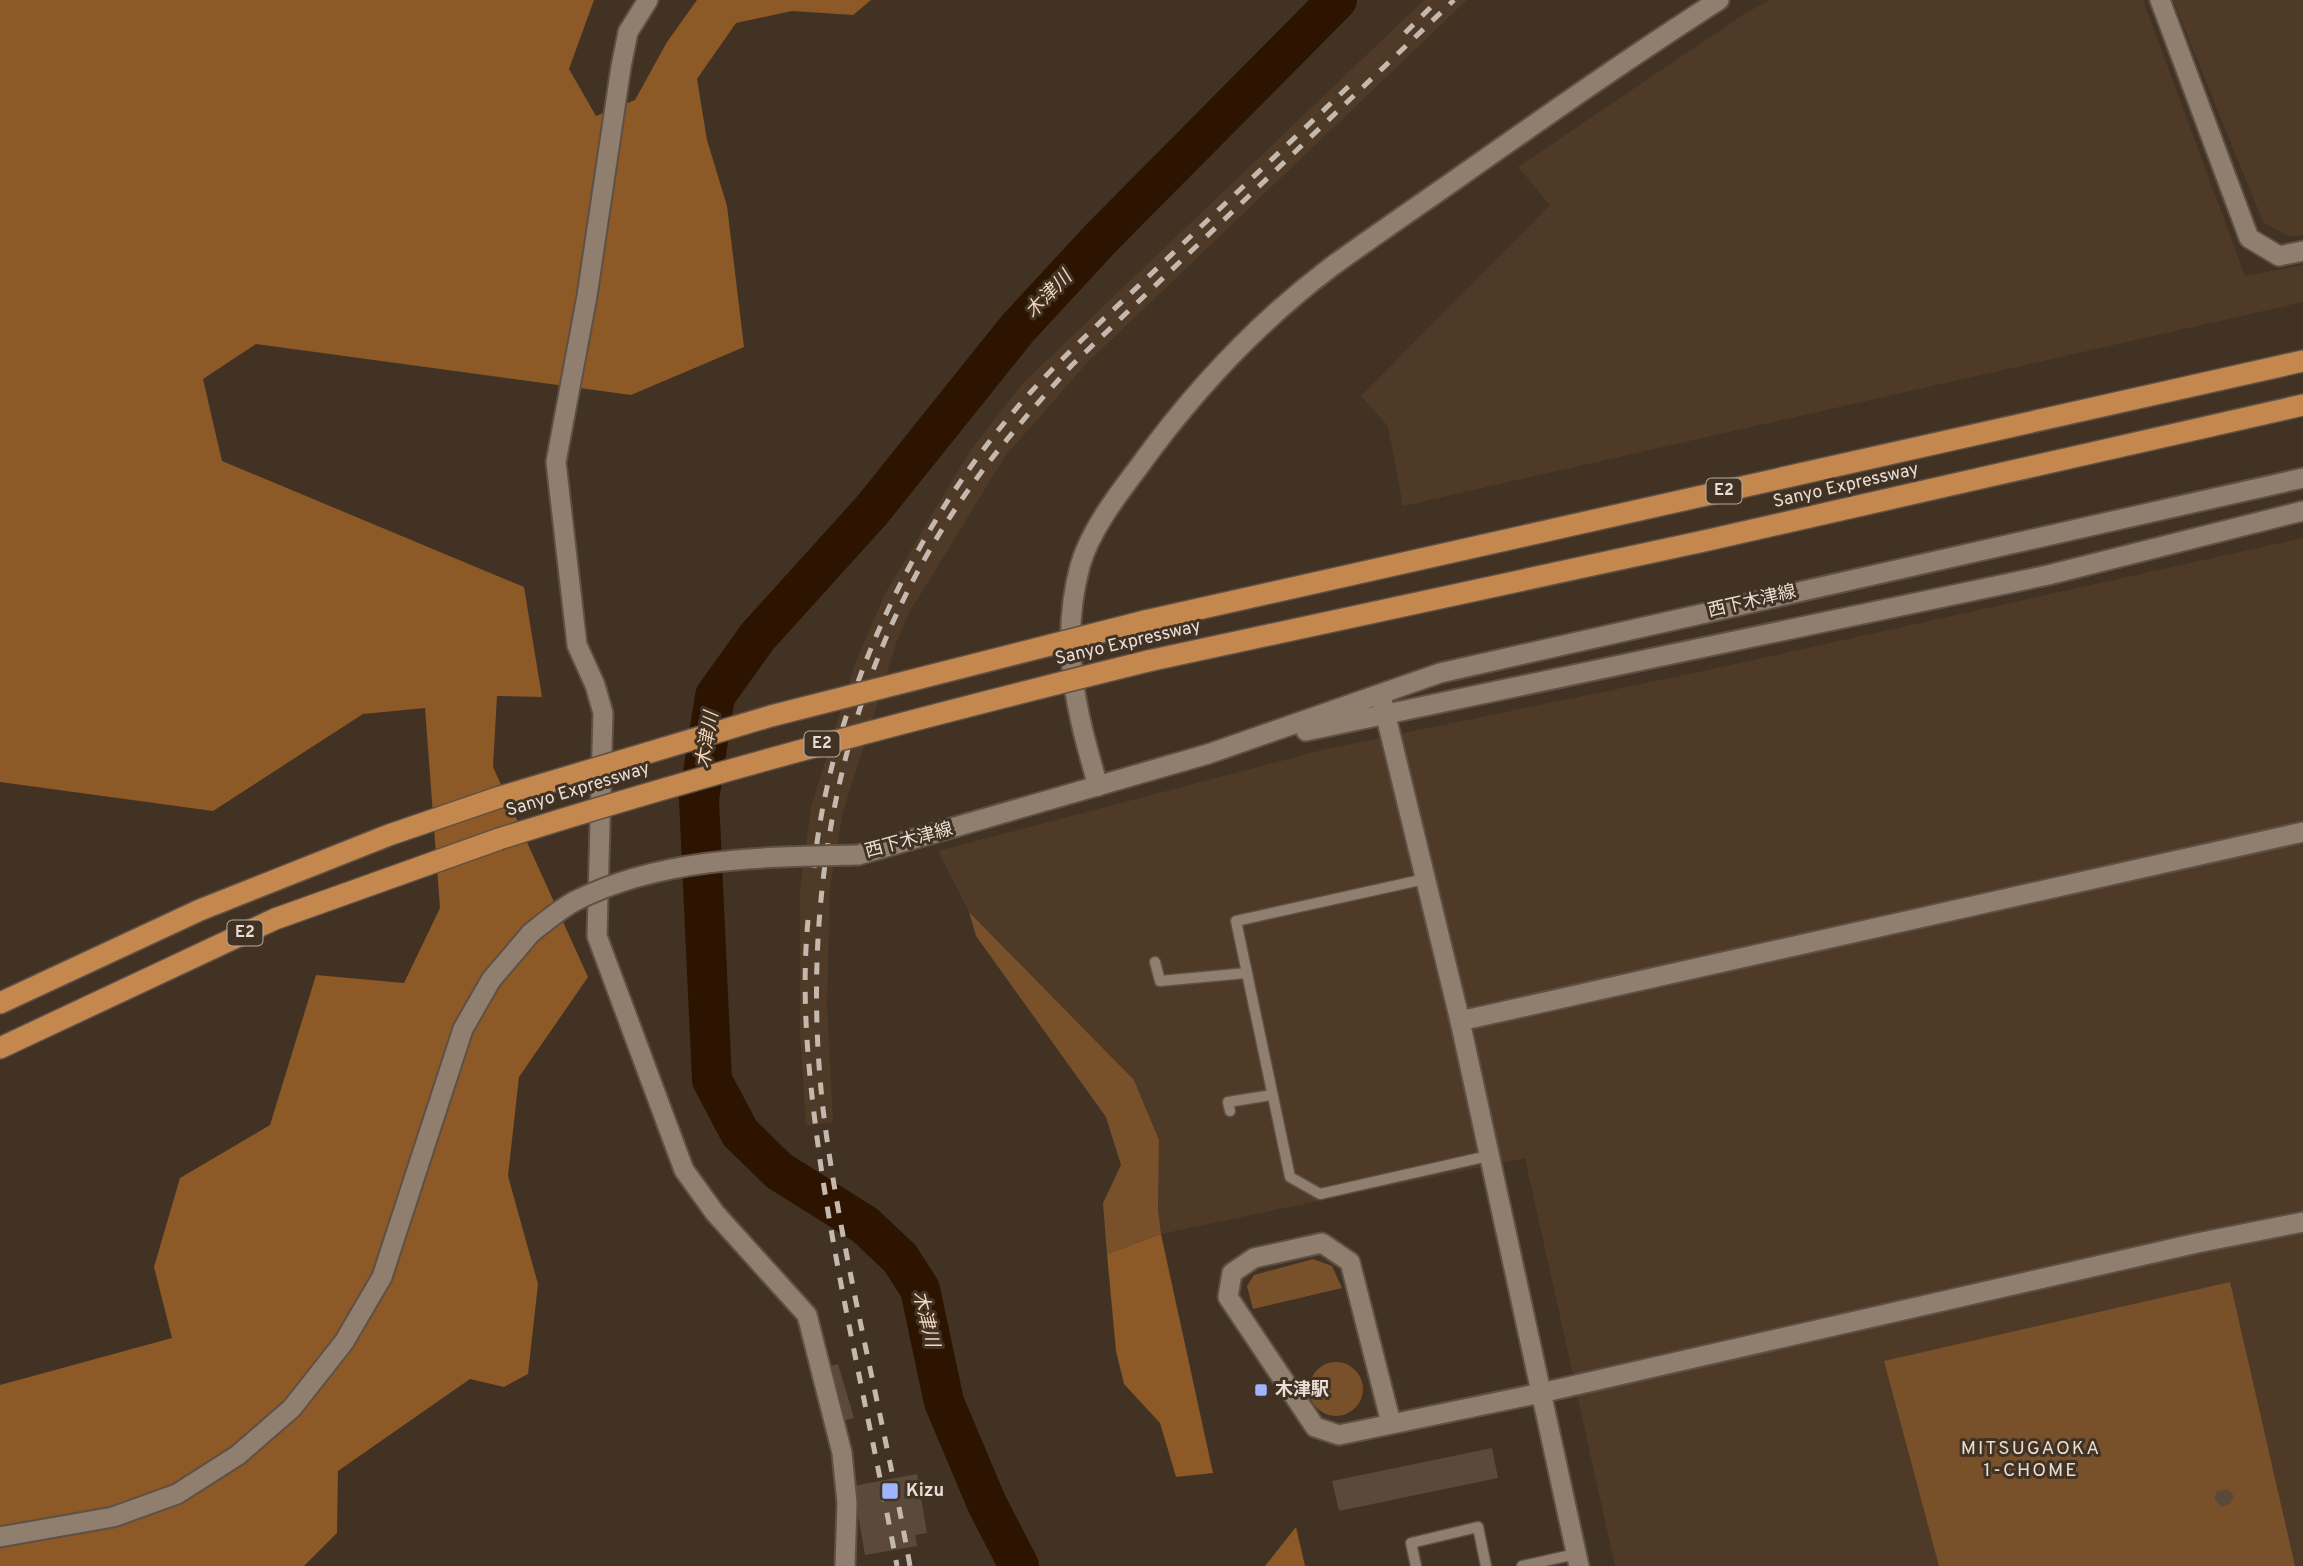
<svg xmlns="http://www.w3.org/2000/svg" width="2303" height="1566" font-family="Overpass,'Noto Sans JP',sans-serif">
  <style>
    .built { fill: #4f3a27 }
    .green { fill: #78512b }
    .forest { fill: #8c5927 }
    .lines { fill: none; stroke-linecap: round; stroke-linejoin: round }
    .river { stroke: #2c1400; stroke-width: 40 }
    .building { fill: #5b4a3c }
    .service-casing { stroke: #5e5045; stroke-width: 13 }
    .minor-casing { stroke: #5e5045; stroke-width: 23 }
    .tertiary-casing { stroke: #5e5045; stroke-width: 23 }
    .motorway-casing { stroke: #5e5045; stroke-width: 24 }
    .service { stroke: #907e6e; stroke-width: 10 }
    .minor { stroke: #907e6e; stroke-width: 19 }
    .tertiary { stroke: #907e6e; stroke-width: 19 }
    .motorway { stroke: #c4874e; stroke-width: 21 }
    .rail { stroke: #c5b9af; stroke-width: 5; stroke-dasharray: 12 12; stroke-linecap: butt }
    .tertiary-bridge-casing { stroke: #5e5045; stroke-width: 23; stroke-linecap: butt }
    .motorway-bridge-casing { stroke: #5e5045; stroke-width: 24; stroke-linecap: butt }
    .tertiary-bridge { stroke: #907e6e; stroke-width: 19 }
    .motorway-bridge { stroke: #c4874e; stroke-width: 21 }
    .poi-dot { fill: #a0b3fd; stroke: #413224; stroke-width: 2.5 }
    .labels { text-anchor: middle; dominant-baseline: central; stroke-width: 6; stroke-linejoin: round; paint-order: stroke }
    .shield { fill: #413224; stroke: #b7aaa1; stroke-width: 2 }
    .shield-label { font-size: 16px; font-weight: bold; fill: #e9ded6 }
    .street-label { font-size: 18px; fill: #e9ded6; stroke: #413224 }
    .poi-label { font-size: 18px; font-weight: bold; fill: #e9ded6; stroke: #413224; text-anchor: start }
    .water-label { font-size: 19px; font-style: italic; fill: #f5d6bc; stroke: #413224 }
    .neighbourhood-label { font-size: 19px; letter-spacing: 2px; fill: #e9ded6; stroke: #413224 }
  </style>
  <rect width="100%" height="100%" fill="#413224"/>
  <g class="built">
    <polygon points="1424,0 1467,0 1087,363 1006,455 909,613 897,641 843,812 830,889 827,1005 833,1122 806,1126 800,1032 800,890 811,808 854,666 885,594 970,451 1023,383"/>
    <polygon points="1770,0 2143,0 2245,276 2303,265 2303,302 1403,506 1388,426 1361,396 1550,205 1518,167 1744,14"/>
    <polygon points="2173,0 2303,0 2303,235 2290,237 2263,222"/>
    <polygon points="2303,538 2303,1566 1615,1566 1525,1158 1161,1234 1158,1209 1159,1140 1134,1080 969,912 938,851 1322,750 1694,673"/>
  </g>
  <g class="green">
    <polygon points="969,912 1134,1080 1159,1140 1158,1209 1161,1234 1107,1254 1103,1203 1121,1165 1106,1117 976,936"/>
    <polygon points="1313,1259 1332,1266 1342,1288 1253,1309 1247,1286 1254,1275"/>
    <polygon points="2230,1282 2295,1566 1939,1566 1884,1361"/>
    <circle cx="1336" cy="1389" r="27"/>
  </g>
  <g class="forest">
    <polygon points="0,0 594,0 569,69 596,116 635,100 667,42 697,0 871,0 853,15 792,11 736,23 697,79 707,140 727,206 744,347 631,395 256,344 203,379 222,461 524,587 542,697 497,696 493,767 588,977 519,1077 508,1176 538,1284 528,1374 504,1387 470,1379 338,1471 337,1533 304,1566 0,1566 0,1385 172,1338 154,1267 180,1178 270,1125 316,975 404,983 440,908 425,708 363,714 213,811 0,782"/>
    <polygon points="1161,1234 1213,1473 1176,1477 1160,1423 1124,1384 1116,1351 1107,1254"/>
    <polygon points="1296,1527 1305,1566 1265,1566"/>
  </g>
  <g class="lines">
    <polyline class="river" points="1019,1566 987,1504 944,1402 920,1289 900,1258 865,1225 779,1171 740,1133 712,1080 699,799 715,696 758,636 872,510 1017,329 1101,238 1337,0"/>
  </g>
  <g class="building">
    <polygon points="838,1364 854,1418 838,1422 822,1368"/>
    <polygon points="1492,1448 1498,1478 1339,1511 1332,1481"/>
    <polygon points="917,1474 927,1533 915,1535 917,1546 865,1555 853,1486"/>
    <polygon points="2228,1489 2234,1496 2230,1504 2221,1507 2214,1499 2217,1491"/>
  </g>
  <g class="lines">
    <defs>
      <g id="service">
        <polyline points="1425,879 1236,921 1290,1177 1320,1194 1488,1156"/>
        <polyline points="1155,962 1160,981 1247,973"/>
        <polyline points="1230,1111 1228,1102 1272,1095"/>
        <polyline points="1416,1566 1411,1543 1478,1527 1486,1566"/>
        <polyline points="1522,1566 1576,1554"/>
      </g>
      <g id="minor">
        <polyline points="648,0 628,32 621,67 587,296 556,462 577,645 595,685 603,713 597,936 684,1170 715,1213 807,1315 842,1453 847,1503 845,1566"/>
        <polyline points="2160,0 2249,238 2279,256 2303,251"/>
        <polyline points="1391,1423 1350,1262 1322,1243 1254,1258 1232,1273 1228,1297 1315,1427 1339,1435 1541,1393"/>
      </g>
      <g id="tertiary">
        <polyline points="1382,700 1460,1021 1579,1566"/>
        <polyline points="1306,731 2048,575 2303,511"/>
        <path d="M1098,786C1076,710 1059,645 1080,566C1090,531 1116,497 1138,468C1192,393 1257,323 1331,267C1375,235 1421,204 1465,173C1549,114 1633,55 1719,0"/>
        <polyline points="858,855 1208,754 1440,673 2303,478"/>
        <polyline points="1460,1021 2303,832"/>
        <polyline points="1541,1393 2197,1243 2303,1222"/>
        <polyline points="0,1537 113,1517 177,1494 238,1455 292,1408 344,1342 382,1277 463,1029 491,980 531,933"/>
      </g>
      <g id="motorway">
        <polyline points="1145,621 2303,361"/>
        <polyline points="1148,661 1704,541 2303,405"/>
        <polyline points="0,1003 200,910 389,835 500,797"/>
        <polyline points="0,1048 275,919 499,839"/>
      </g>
    </defs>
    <use href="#service" class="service-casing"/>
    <use href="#minor" class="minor-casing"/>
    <use href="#tertiary" class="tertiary-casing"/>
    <use href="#motorway" class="motorway-casing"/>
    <use href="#service" class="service"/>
    <use href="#minor" class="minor"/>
    <use href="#tertiary" class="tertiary"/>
    <use href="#motorway" class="motorway"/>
    <g class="rail">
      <polyline points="1405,33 1438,0"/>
      <path d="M814,868C829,713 906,542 1005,422C1048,369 1100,323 1150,275C1216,212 1283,149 1349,86"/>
      <path d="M808,920C800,1005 810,1089 822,1174C842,1305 873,1435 897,1566"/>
      <path d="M910,1566C884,1419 845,1273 825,1125C797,909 837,680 962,499C995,451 1033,408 1072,365L1454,0"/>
    </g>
    <defs>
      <path id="tertiary-bridge" d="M531,933C545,922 560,909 575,901C662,857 763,857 858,855"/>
      <g id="motorway-bridge">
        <polyline points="500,797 771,716 1145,621"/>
        <path d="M499,839C713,771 930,715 1148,661"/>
      </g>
    </defs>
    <use href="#tertiary-bridge" class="tertiary-bridge-casing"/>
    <use href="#motorway-bridge" class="motorway-bridge-casing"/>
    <use href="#tertiary-bridge" class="tertiary-bridge"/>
    <use href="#motorway-bridge" class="motorway-bridge"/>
  </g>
  <g class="poi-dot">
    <rect x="1254" y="1383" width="14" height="14" rx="3.5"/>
    <rect x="881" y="1482" width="18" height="18" rx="3.5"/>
  </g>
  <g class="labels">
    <g class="shield">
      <rect x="1706.5" y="478.5" width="35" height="25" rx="5"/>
      <rect x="804.5" y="731.5" width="35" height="25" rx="5"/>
      <rect x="227.5" y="920.5" width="35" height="25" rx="5"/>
    </g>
    <g class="shield-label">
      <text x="1724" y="491">E2</text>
      <text x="822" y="744">E2</text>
      <text x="245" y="933">E2</text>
    </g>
    <g class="street-label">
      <text transform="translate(1846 486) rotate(-13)">Sanyo Expressway</text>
      <text transform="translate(1752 602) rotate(-13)">西下木津線</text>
      <text transform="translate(1128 643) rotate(-13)">Sanyo Expressway</text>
      <text transform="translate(578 790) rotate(-17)">Sanyo Expressway</text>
      <text transform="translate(909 841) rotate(-15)">西下木津線</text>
    </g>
    <g class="poi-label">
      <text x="1275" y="1390">木津駅</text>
      <text x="906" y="1491">Kizu</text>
    </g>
    <g class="water-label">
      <text transform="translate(1049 295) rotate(-46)">木津川</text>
      <text transform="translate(708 740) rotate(-81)">木津川</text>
      <text transform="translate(925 1319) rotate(76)">木津川</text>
    </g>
    <g class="neighbourhood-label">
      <text x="2031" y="1449">MITSUGAOKA<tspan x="2031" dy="22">1-CHOME</tspan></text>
    </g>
  </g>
</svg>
